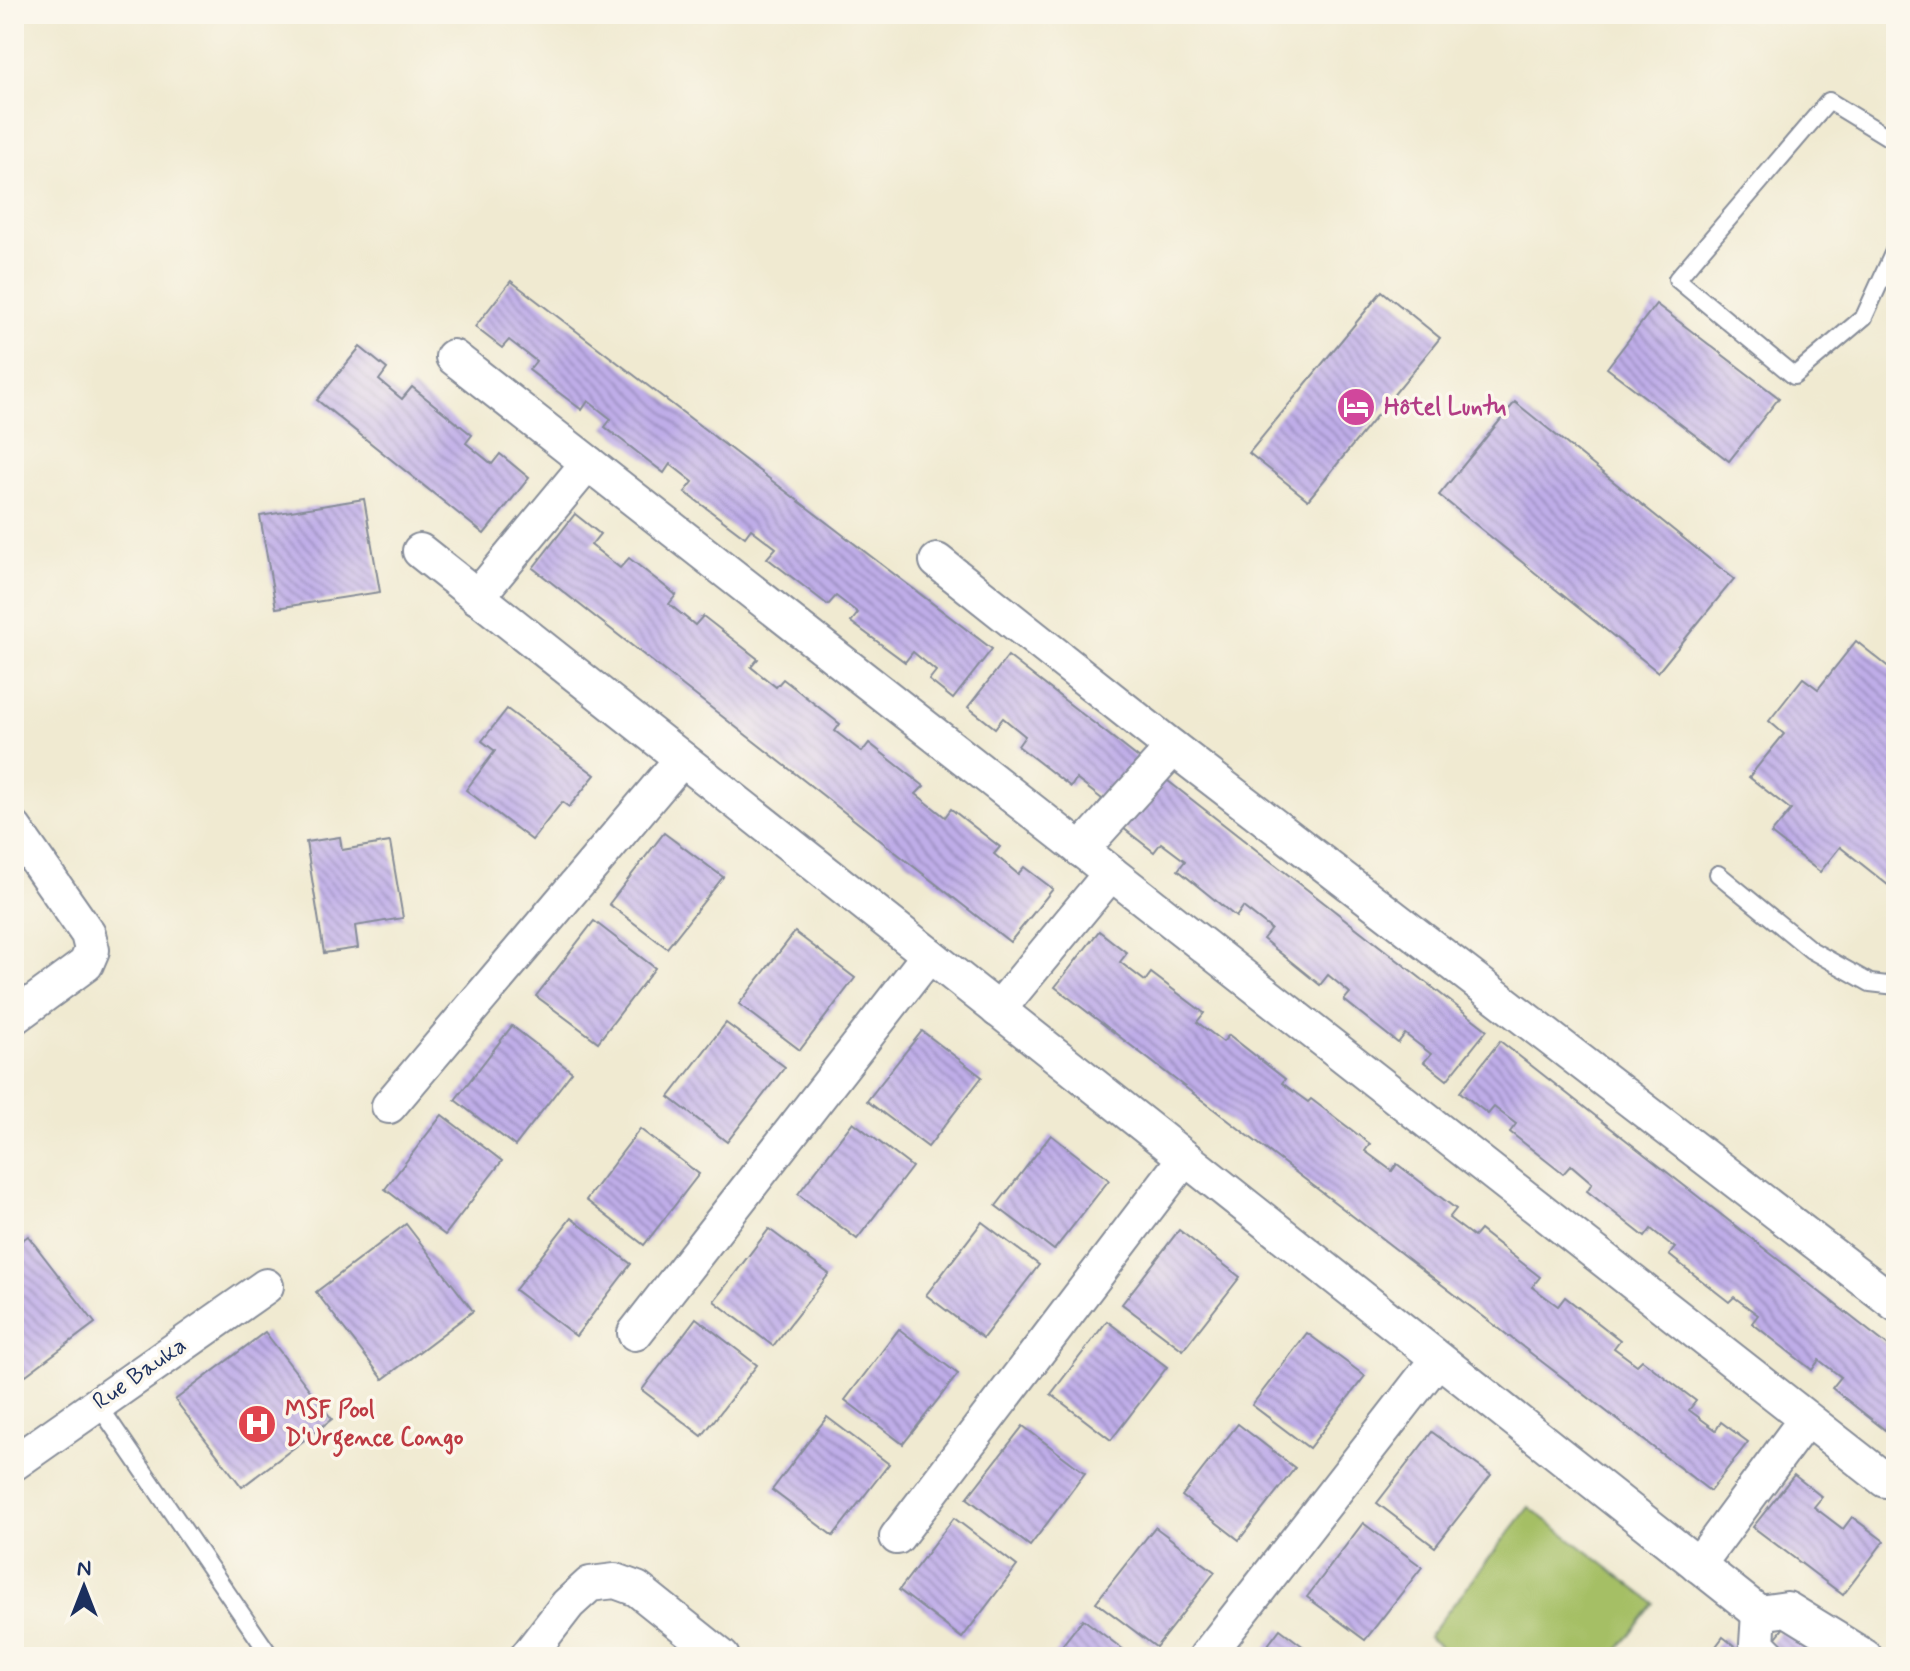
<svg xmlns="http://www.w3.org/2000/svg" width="1910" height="1671" font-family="Mynerve,sans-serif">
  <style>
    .pitch { fill: #a5bf65; stroke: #607762; stroke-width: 2 }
    .building { fill: url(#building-back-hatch) }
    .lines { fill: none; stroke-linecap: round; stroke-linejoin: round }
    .service-casing { stroke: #868c98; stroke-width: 20 }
    .minor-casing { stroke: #868c98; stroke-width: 38 }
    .service { stroke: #fff; stroke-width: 16 }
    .minor { stroke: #fff; stroke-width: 34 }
    .labels { text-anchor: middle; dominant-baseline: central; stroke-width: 7; stroke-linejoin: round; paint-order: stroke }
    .hotel-label { font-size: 24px; font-weight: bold; fill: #b23c85; stroke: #fbf7ec; text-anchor: start }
    .street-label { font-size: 24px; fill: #1b2f5e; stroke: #fbf7ec }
    .health-label { font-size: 24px; font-weight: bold; fill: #be3a42; stroke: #fbf7ec; text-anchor: start }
  </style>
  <defs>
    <pattern id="building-back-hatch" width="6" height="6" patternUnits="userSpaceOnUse" patternTransform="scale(2)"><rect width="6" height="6" fill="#bfade8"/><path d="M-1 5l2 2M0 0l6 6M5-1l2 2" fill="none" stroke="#9a8dbf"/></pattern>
  </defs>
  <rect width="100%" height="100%" fill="#fbf7ec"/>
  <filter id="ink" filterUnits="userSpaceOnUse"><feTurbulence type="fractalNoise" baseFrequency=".0125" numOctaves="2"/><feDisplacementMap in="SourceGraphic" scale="16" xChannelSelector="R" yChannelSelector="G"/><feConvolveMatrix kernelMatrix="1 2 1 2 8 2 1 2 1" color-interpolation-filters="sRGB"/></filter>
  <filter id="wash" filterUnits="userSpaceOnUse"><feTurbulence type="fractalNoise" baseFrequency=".006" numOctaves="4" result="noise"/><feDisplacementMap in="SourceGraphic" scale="32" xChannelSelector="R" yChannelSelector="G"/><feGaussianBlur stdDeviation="1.8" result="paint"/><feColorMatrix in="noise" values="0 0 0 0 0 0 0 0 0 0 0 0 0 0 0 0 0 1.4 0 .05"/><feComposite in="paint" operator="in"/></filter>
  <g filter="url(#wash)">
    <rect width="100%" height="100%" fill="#f0ead1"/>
    <polygon class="pitch" points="1529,1507 1654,1603 1613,1657 1454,1657 1428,1637"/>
    <g id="blocks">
      <g class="building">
        <polygon points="511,281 992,649 953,699 929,680 936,671 913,652 905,662 851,622 858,613 836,596 828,605 767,558 776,548 751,529 745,537 685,492 693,482 670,464 664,473 605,427 611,419 588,401 582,410 529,370 536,361 509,340 502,348 475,327"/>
        <polygon points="1382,291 1440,338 1308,500 1249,453"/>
        <polygon points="1656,304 1779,398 1729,461 1607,368"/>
        <polygon points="360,347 387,369 379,380 402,399 412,387 472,435 466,443 492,464 500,454 529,478 484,534 317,400"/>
        <polygon points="1515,402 1734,579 1658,672 1439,495"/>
        <polygon points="364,499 380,592 276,608 260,516"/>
        <polygon points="575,514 600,534 591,545 620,568 629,558 676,595 669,604 695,625 703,616 758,659 751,667 776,687 783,679 840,724 835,731 862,752 869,743 924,786 916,794 945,817 951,809 1000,847 994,854 1018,874 1024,867 1053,889 1010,942 533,568"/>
        <polygon points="1856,641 1896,673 1896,875 1888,885 1840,847 1820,872 1771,834 1791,810 1749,777 1784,734 1769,721 1803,678 1818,689"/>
        <polygon points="1008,656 1487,1030 1447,1080 1424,1062 1431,1054 1405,1034 1398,1043 1344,1000 1350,993 1328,975 1320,985 1263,939 1271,929 1243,907 1236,917 1178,870 1185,861 1161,843 1154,852 1096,807 1102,799 1076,779 1071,787 1018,746 1025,736 1003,718 995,728 968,707"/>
        <polygon points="507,709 595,775 569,807 562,802 532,840 466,790 495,751 482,741"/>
        <polygon points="664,833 723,877 667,948 609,904"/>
        <polygon points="340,837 342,850 390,842 403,918 355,926 358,948 324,953 306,842"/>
        <polygon points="594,921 655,968 598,1042 536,996"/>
        <polygon points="1099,931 1127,953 1120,962 1145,981 1151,973 1204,1013 1197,1022 1223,1042 1229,1035 1285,1079 1282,1083 1308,1102 1311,1099 1370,1144 1365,1151 1392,1171 1397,1164 1456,1209 1449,1218 1474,1237 1480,1230 1540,1277 1532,1287 1558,1306 1565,1297 1620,1340 1614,1348 1637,1365 1642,1360 1696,1401 1689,1410 1716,1430 1721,1422 1748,1442 1710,1491 1055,987"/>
        <polygon points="795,932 855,978 800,1050 739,1004"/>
        <polygon points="726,1023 785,1067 727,1142 669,1097"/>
        <polygon points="512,1026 572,1072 515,1146 455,1100"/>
        <polygon points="922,1031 982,1077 928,1147 867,1101"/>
        <polygon points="1500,1041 1896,1352 1896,1422 1893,1419 1885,1430 1832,1388 1841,1377 1819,1360 1812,1370 1752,1323 1758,1315 1734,1297 1729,1302 1669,1255 1675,1248 1651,1229 1645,1237 1587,1191 1592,1183 1571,1165 1563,1174 1510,1132 1516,1124 1494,1107 1488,1114 1460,1092"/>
        <polygon points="442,1115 502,1161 445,1235 385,1189"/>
        <polygon points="853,1122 912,1167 857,1239 798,1194"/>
        <polygon points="640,1129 699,1174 644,1245 586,1200"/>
        <polygon points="1051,1135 1109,1180 1054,1250 996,1206"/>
        <polygon points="571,1218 631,1264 576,1336 515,1290"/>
        <polygon points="982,1222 1039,1265 983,1338 926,1295"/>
        <polygon points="406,1224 473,1311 383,1379 316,1292"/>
        <polygon points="769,1229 829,1274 773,1346 714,1301"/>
        <polygon points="1179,1230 1240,1277 1183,1350 1122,1304"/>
        <polygon points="28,1236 95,1323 14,1384 14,1246"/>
        <polygon points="696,1318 757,1365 702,1436 642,1390"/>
        <polygon points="1107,1321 1167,1367 1111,1440 1051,1394"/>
        <polygon points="899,1329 958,1374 903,1444 845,1400"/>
        <polygon points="265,1332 332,1419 242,1487 175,1400"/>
        <polygon points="1307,1333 1365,1376 1309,1448 1252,1405"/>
        <polygon points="827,1417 889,1464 833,1536 772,1490"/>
        <polygon points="1238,1424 1295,1468 1239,1540 1182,1496"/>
        <polygon points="1023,1426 1085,1473 1030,1546 967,1498"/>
        <polygon points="1432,1432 1491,1475 1435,1547 1377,1503"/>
        <polygon points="1794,1475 1822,1497 1814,1507 1843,1529 1852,1517 1884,1541 1843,1595 1753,1527"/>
        <polygon points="954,1518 1017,1566 962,1638 899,1590"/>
        <polygon points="1363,1523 1422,1567 1365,1640 1307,1597"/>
        <polygon points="1155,1527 1215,1572 1156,1647 1096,1602"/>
        <polygon points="1083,1619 1133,1657 1053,1657"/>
        <polygon points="1789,1621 1828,1651 1823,1657 1785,1657 1770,1645"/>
        <polygon points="1280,1629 1317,1657 1259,1657"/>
        <polygon points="1723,1637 1749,1657 1708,1657"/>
      </g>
    </g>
  </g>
  <g filter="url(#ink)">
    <use href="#blocks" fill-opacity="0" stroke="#868c98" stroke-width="2"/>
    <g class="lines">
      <defs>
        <g id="service">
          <polyline points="1896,142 1829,101 1677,279 1794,376 1864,317 1896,247"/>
          <polyline points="1718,874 1811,950 1870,983 1896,986"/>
          <polyline points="97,1403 271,1657"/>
        </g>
        <g id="minor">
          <polyline points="453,357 1885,1480"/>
          <polyline points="420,551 1759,1613"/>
          <polyline points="937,561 1173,748 1896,1304"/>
          <polyline points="477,597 588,463"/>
          <polyline points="14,828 88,934 92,950 86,964 14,1017"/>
          <polyline points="1081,850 1173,748"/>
          <polyline points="998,1010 1111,873"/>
          <polyline points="389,1106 682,759"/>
          <polyline points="635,1333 929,955"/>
          <polyline points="14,1463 266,1286"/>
          <polyline points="897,1537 1185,1158"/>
          <polyline points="1698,1565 1806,1419"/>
          <polyline points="527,1657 568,1604 590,1584 615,1581 637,1589 722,1657"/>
          <polyline points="1206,1657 1437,1360"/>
          <polyline points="1770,1657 1757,1644 1759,1613 1787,1609 1865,1657"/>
        </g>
      </defs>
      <use href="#service" class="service-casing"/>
      <use href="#minor" class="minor-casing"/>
      <use href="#service" class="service"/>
      <use href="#minor" class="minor"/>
    </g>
  </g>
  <defs>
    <symbol id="hotel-disc" viewBox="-11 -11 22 22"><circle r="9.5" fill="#d1479c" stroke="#fbf7ec"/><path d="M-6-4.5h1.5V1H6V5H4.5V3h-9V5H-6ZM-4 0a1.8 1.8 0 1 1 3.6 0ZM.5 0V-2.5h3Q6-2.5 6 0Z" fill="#fff"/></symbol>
    <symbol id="hospital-disc" viewBox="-11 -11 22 22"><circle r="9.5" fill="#e0444e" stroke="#fbf7ec"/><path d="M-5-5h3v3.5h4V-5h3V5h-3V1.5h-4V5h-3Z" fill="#fff"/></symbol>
  </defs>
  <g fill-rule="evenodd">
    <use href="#hotel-disc" x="1334" y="385" width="44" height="44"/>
    <use href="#hospital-disc" x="235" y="1402" width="44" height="44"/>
  </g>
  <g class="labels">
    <g class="hotel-label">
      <text x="1384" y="407">Hôtel Luntu</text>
    </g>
    <g class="street-label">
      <text transform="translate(140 1374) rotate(-35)">Rue Bauka</text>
    </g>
    <g class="health-label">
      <text x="285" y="1410">MSF Pool<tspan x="285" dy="28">D'Urgence Congo</tspan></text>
    </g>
  </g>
  <rect width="1910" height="1671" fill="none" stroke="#fbf7ec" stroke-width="48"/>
  <g transform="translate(84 1587)" stroke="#fbf7ec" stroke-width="6" paint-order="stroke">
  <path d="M0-6L14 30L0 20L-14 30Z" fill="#1b2f5e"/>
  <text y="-12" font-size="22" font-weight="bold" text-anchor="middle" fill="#1b2f5e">N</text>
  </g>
</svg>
